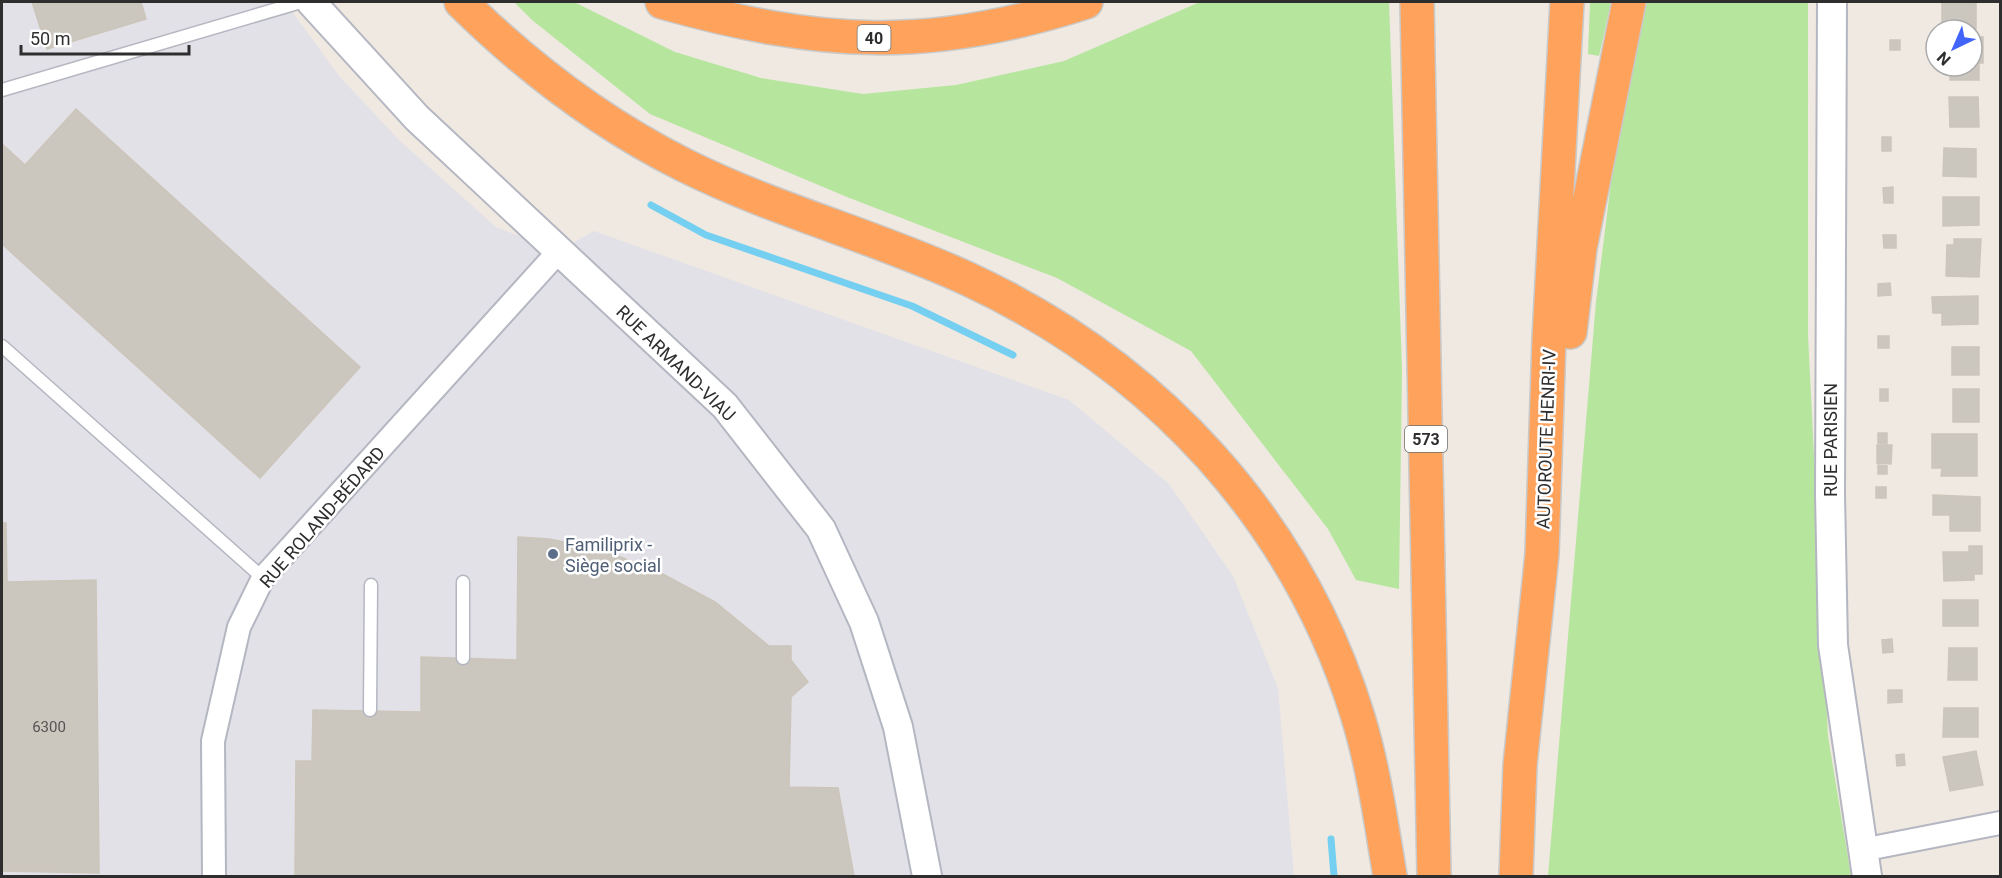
<svg xmlns="http://www.w3.org/2000/svg" width="2002" height="878" font-family="Roboto,sans-serif">
  <style>
    .industrial { fill: #e3e1e8 }
    .green { fill: #b6e59e }
    .lines { fill: none; stroke-linecap: round; stroke-linejoin: round }
    .stream { stroke: #75cff0; stroke-width: 7 }
    .building { fill: #cbc7bf; stroke: #cbc5ba; stroke-width: 1.5 }
    .service-casing { stroke: #b4b7c1; stroke-width: 15 }
    .minor-casing { stroke: #b4b7c1; stroke-width: 26 }
    .tertiary-casing { stroke: #b4b7c1; stroke-width: 32 }
    .motorway-casing { stroke: #c9c9c9; stroke-width: 36 }
    .service { stroke: #fff; stroke-width: 12 }
    .minor { stroke: #fff; stroke-width: 22 }
    .tertiary { stroke: #fff; stroke-width: 28 }
    .motorway { stroke: #ffa35c; stroke-width: 33 }
    .service-dot { fill: #5c6f8a; stroke: #fff; stroke-width: 2 }
    .labels { text-anchor: middle; dominant-baseline: central; stroke-width: 5; stroke-linejoin: round; paint-order: stroke }
    .number-label { font-size: 15px; fill: #555452 }
    .shield { fill: #fff; stroke: #6d6d6d; stroke-width: 1.5 }
    .shield-label { font-size: 16px; font-weight: bold; fill: #2e2e2e }
    .street-label { font-size: 18px; fill: #2e2e2e; stroke: #fff }
    .service-label { font-size: 18px; fill: #4e5e75; stroke: #fff; text-anchor: start }
  </style>
  <rect width="100%" height="100%" fill="#efe9e1"/>
  <polygon class="industrial" points="2,2 285,2 340,77 400,141 496,227 558,251 594,231 1069,400 1169,484 1233,576 1278,688 1294,876 2,876"/>
  <g class="green">
    <polygon points="514,2 574,2 675,52 761,78 863,94 956,85 1064,61 1200,2 1389,2 1402,369 1399,589 1356,580 1328,529 1191,351 1057,278 847,197 650,114 532,20"/>
    <polygon points="1590,2 1611,2 1599,56 1588,54"/>
    <polygon points="1644,2 1808,2 1808,335 1828,736 1851,876 1548,876 1596,302 1627,55"/>
  </g>
  <g class="lines">
    <g class="stream">
      <polyline points="651,205 706,235 912,306 1013,355"/>
      <polyline points="1331,839 1334,876"/>
    </g>
  </g>
  <g class="building">
    <polygon points="32,2 141,2 146,19 47,49"/>
    <rect x="1942" y="2" width="34" height="27"/>
    <polygon points="1972,37 1983,37 1983,63 1979,63 1979,80 1950,80 1950,66 1972,66"/>
    <rect x="1890" y="40" width="10" height="10"/>
    <polygon points="1949,97 1978,97 1979,127 1950,127"/>
    <polygon points="76,109 360,367 260,478 2,244 2,144 25,165"/>
    <rect x="1882" y="137" width="9" height="14"/>
    <polygon points="1944,148 1976,149 1976,177 1943,176"/>
    <polygon points="1893,187 1893,203 1884,203 1883,188"/>
    <polygon points="1943,197 1979,197 1979,225 1943,226"/>
    <polygon points="1883,235 1896,235 1896,248 1884,248"/>
    <polygon points="1954,239 1981,239 1979,277 1946,276 1947,245 1954,245"/>
    <polygon points="1890,283 1891,295 1878,296 1878,284"/>
    <polygon points="1978,296 1978,324 1942,325 1942,313 1933,313 1932,297"/>
    <rect x="1878" y="336" width="11" height="12"/>
    <rect x="1952" y="347" width="27" height="28"/>
    <rect x="1880" y="389" width="8" height="12"/>
    <rect x="1953" y="389" width="26" height="33"/>
    <polygon points="1878,433 1887,433 1887,444 1878,443"/>
    <polygon points="1932,434 1977,434 1977,476 1941,476 1942,468 1932,468"/>
    <polygon points="1877,445 1892,445 1891,464 1877,463"/>
    <polygon points="1878,465 1887,466 1887,474 1878,474"/>
    <rect x="1876" y="487" width="10" height="11"/>
    <polygon points="1933,495 1980,497 1980,531 1950,531 1950,515 1933,515"/>
    <polygon points="2,523 6,523 7,582 96,580 99,873 2,871"/>
    <polygon points="518,537 549,539 575,544 610,553 657,571 715,602 769,646 791,646 791,660 808,682 791,697 789,787 838,788 854,876 295,876 296,761 312,761 313,710 421,712 421,657 517,660"/>
    <polygon points="1969,546 1982,546 1982,574 1974,574 1974,580 1944,581 1943,552 1969,552"/>
    <rect x="1943" y="600" width="35" height="26"/>
    <polygon points="1892,639 1893,652 1883,653 1882,640"/>
    <polygon points="1949,648 1977,648 1977,680 1948,680"/>
    <polygon points="1888,690 1902,690 1902,702 1888,703"/>
    <polygon points="1944,708 1978,708 1978,737 1943,737"/>
    <polygon points="1976,751 1983,785 1950,791 1943,757"/>
    <polygon points="1904,754 1905,765 1897,766 1896,755"/>
  </g>
  <g class="lines">
    <defs>
      <g id="service">
        <polyline points="2,90 301,2"/>
        <polyline points="2,346 263,578"/>
        <polyline points="463,582 463,658"/>
        <polyline points="370,710 371,585"/>
      </g>
      <g id="minor">
        <polyline points="1862,850 2000,823"/>
        <polyline points="214,876 213,741 239,627 263,578 559,251"/>
      </g>
      <g id="tertiary">
        <polyline points="311,2 417,118 725,406 821,529 864,622 898,727 927,876"/>
        <polyline points="1832,2 1830,495 1833,645 1867,876"/>
      </g>
      <g id="motorway">
        <path d="M461,2C527,67 600,123 684,165C776,211 875,236 968,279C1155,366 1297,518 1358,717C1374,769 1381,823 1390,876"/>
        <path d="M662,2C818,46 930,53 1086,2"/>
        <polyline points="1417,2 1434,876"/>
        <polyline points="1570,332 1580,248 1629,2"/>
        <polyline points="1516,876 1520,765 1542,554 1549,339 1567,2"/>
      </g>
    </defs>
    <use href="#service" class="service-casing"/>
    <use href="#minor" class="minor-casing"/>
    <use href="#tertiary" class="tertiary-casing"/>
    <use href="#motorway" class="motorway-casing"/>
    <use href="#service" class="service"/>
    <use href="#minor" class="minor"/>
    <use href="#tertiary" class="tertiary"/>
    <use href="#motorway" class="motorway"/>
  </g>
  <circle class="service-dot" cx="553" cy="554" r="6"/>
  <g class="labels">
    <g class="number-label">
      <text x="49" y="727">6300</text>
    </g>
    <g class="shield">
      <rect x="857.5" y="25" width="33" height="26" rx="4.5"/>
      <rect x="1405" y="426" width="42" height="26" rx="4.5"/>
    </g>
    <g class="shield-label">
      <text x="874" y="38">40</text>
      <text x="1426" y="439">573</text>
    </g>
    <g class="street-label">
      <text transform="translate(676 363) rotate(44)">RUE ARMAND-VIAU</text>
      <text transform="translate(1546 439) rotate(-88)">AUTOROUTE HENRI-IV</text>
      <text transform="translate(1830 440) rotate(-90)">RUE PARISIEN</text>
      <text transform="translate(322 517) rotate(-49)">RUE ROLAND-BÉDARD</text>
    </g>
    <g class="service-label">
      <text x="565" y="544">Familiprix -<tspan x="565" dy="21">Siège social</tspan></text>
    </g>
  </g>
  <rect width="2002" height="878" fill="none" stroke="#2e2e2e" stroke-width="6"/>
  <g transform="translate(1954 48) rotate(224)"><circle r="28" fill="#ffffff" stroke="#ababab" stroke-width="1.5"/>
  <path d="M0-4.5L10 22L0 15L-10 22Z" fill="#4264fb"/>
  <text y="-9" font-size="16" font-weight="bold" text-anchor="middle" fill="#2e2e2e">N</text>
  </g>
  <path d="M21 45v9h168v-9" fill="none" stroke="#2e2e2e" stroke-width="3"/>
  <text x="30" y="45" font-size="18" fill="#2e2e2e" stroke="#ffffff" stroke-width="4.5" paint-order="stroke">50 m</text>
</svg>
